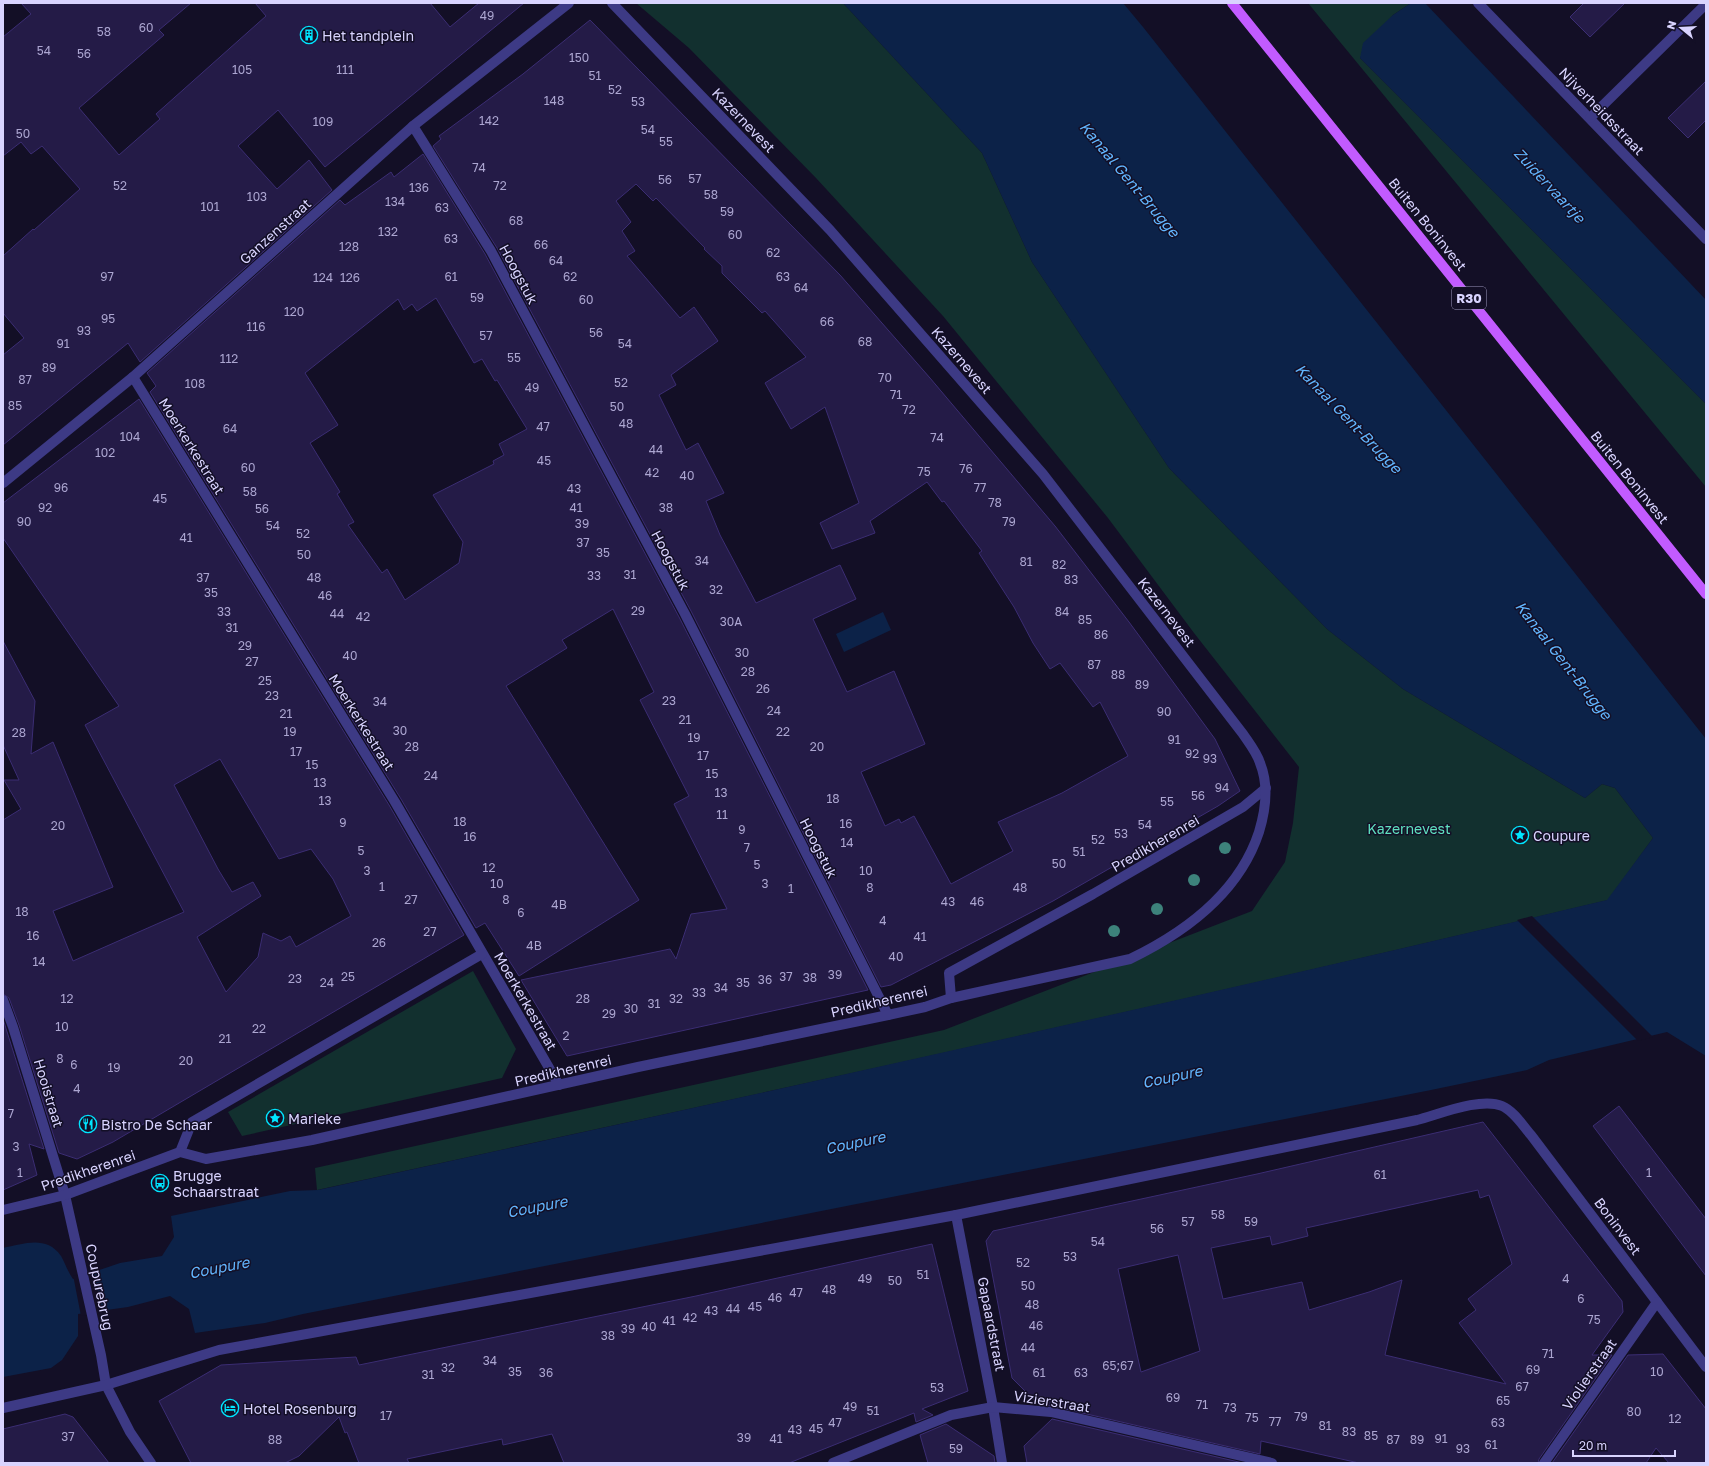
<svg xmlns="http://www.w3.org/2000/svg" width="1709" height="1466" font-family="'Golos Text',sans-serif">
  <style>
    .green { fill: #12302f }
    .water { fill: #0c2248 }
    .pier { fill: #130f26 }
    .building { fill: #241b47; stroke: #3b2d73; fill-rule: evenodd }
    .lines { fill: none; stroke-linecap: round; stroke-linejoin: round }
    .minor { stroke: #3d3a85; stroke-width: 10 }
    .major { stroke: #c25bff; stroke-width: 10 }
    .tree { fill: #3d827b }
    .labels { text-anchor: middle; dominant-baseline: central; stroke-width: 3; stroke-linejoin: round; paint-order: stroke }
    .number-label { font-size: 12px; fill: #aca6d1 }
    .shield { fill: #130f26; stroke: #9e99be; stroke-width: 1 }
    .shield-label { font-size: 13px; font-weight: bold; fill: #d9d4ff }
    .poi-label { font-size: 14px; fill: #d9d4ff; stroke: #130f26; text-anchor: start }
    .street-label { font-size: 14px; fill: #d9d4ff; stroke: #130f26 }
    .park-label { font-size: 14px; fill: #5fe0c0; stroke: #130f26 }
    .water-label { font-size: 15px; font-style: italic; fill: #62b6ff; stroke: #130f26 }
  </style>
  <rect width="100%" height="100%" fill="#130f26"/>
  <g class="green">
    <path d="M636,3H843L982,153L1032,262L1169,468L1327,629L1403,689L1585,798L1602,784L1615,788L1653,838L1608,900C1179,1003 748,1096 317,1190L315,1168L944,1030L1252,911L1285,862L1293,823L1299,767L1194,633L1108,518L943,316L816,178L689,48Z"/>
    <polygon points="1308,3 1411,3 1393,15 1360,58 1706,404 1706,487"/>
    <polygon points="473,971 516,1049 502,1078 242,1136 228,1112"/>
  </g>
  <g class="water">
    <path d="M843,3H1123L1143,27L1706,739V1056L1667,1032L1549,1060L1527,1070L1431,1090L303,1314L265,1323L195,1333L189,1309L170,1296L128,1307L78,1314V1336L62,1360L51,1368L3,1377V1248C24,1244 46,1235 61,1256C65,1263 68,1272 73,1279L120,1263L162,1256L174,1237L171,1216L290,1191L318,1190C748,1096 1179,1002 1607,900L1653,838L1615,788L1602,784L1585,798L1403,689L1327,629L1169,468L1032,262L982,153Z"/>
    <polygon points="1411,3 1425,3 1706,300 1706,404 1360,58 1363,43 1393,15"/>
    <polygon points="883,612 891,630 844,652 836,634"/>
  </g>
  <g class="pier">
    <polygon points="1532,916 1653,1037 1638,1041 1517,920"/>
    <polygon points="93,1270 103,1313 81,1316 73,1275 73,1276"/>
  </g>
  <g class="building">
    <polygon points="21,3 191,3 159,30 164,35 79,108 119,155 160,119 156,114 266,16 255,3 430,3 450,27 479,3 524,3 325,167 278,110 238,146 277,189 309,160 332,190 140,362 128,343 3,445 3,355 24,338 3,313 3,256 33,229 34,230 80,189 42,146 31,154 21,142 3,156 3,37 31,14"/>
    <polygon points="1584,3 1625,3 1590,37 1570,17"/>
    <path d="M590,20L840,275L930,378L1055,526L1129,622L1215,739L1240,791L1218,806L1053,901L891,985L881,987L691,611L497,248L433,146L441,139L439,136L523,74ZM636,184L653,201L656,198L705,248L704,249L722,266V273L762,313L765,311L806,357L765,383L791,429L825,407L859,503L820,523L832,549L875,533L870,521L927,482L942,502L944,501L982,551L979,553L1014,607L1033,643L1050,669L1060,663L1093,707L1100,702L1128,756L1062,793L998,822L1013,851L951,884L914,816L901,823L899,819L885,826L861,772L925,744L894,671L847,692L813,619L856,599L840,565L756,603L720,535L706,501L724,493L698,443L686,450L659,395L676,385L671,375L718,341L694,307L680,318L627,256L635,251L622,231L631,222L616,201Z"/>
    <polygon points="1706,81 1706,120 1688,138 1668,118"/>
    <path d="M423,154L485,254L679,617L868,990L567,1056L521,980L670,949L676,959L691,914L727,909L674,804L689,796L640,700L654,692L613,609L562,640L567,648L506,686L639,900L519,976L485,923L476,928L401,799L150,392L156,386L147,373L340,200L345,205L391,172L394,177ZM436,298L474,363L482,359L495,381L497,380L527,429L499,444L504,455L493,461L494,464L433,495L463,542L459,563L405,600L387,569L382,573L348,525L354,522L337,494L340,492L310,443L338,425L305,373L398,299L404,310L412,304L417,311Z"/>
    <path d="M139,399L389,805L464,935L113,1142L77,1159L59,1153L19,1025L9,998L3,994V820L21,809L4,780H19L3,745V641L35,701L31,754L53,742L113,887L53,911L73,961L184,912L85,725L119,706L3,538V503ZM220,759L279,859L311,849L333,879L351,916L296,947L290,936L281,941L263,933L258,957L226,992L197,937L261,896L253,882L232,892L218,869L174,785Z"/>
    <polygon points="3,1019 44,1149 29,1144 37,1175 3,1190"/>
    <polygon points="1619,1106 1706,1219 1706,1276 1593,1126"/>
    <path d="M1483,1122L1622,1301L1623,1312L1592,1355H1612L1539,1459L1538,1463H1359L1261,1441L1260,1454L1052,1406L1038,1404L1012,1378L986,1241L993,1231L1257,1174ZM1478,1190L1480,1198L1489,1195L1512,1264L1468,1299L1476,1310L1459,1323L1506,1384L1385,1355L1402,1280L1369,1292L1309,1310L1302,1282L1223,1299L1211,1248L1270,1236L1272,1245L1308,1236L1306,1228ZM1178,1255L1200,1351L1141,1372L1118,1269Z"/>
    <polygon points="932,1244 968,1391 922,1409 933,1415 916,1422 914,1413 789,1463 564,1463 552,1434 503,1445 502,1439 407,1459 409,1463 359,1463 347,1432 345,1433 339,1417 299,1456 285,1463 191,1463 159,1401 221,1365 356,1357 359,1365 696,1296"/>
    <polygon points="1663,1354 1706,1409 1706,1463 1669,1463 1656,1448 1646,1463 1552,1463 1628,1355"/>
    <polygon points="65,1414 73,1417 109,1463 3,1463 3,1429"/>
    <polygon points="1052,1419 1243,1463 1027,1463 1024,1446"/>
    <polygon points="946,1424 994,1456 995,1463 928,1463 920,1435"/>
  </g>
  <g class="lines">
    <g class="minor">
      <polyline points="1478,3 1706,239"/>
      <polyline points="1590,118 1706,4"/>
      <polyline points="413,126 491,251 685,614 888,1015"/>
      <polyline points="133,377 395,802 559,1085"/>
      <polyline points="3,483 133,377 413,126 569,3"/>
      <polyline points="951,998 949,973 1093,894 1243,807 1266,788"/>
      <polyline points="3,1000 13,1027 65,1195 101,1355 106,1385 130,1432 151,1463"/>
      <polyline points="180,1152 192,1122 482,954"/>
      <path d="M3,1210L65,1195L180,1152L206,1159L312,1140L638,1067L888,1015L925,1007L951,998L1130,959C1186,932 1239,893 1259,832C1266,809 1269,785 1260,763C1257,753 1249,743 1243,734L1043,474L830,230L612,3"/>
      <polyline points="956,1215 993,1407 1002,1463"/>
      <path d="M3,1408L106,1385L219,1350L956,1215L1417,1120C1440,1114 1481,1097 1502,1106C1514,1111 1523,1126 1531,1135L1706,1367"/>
      <polyline points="833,1463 951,1415 993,1407 1051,1412 1272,1463"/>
      <polyline points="1544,1463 1657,1302"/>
    </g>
    <polyline class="major" points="1232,3 1706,594"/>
  </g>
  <g class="tree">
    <circle cx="1225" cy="848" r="6"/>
    <circle cx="1194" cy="880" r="6"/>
    <circle cx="1157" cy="909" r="6"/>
    <circle cx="1114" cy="931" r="6"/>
  </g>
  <defs>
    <symbol id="building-ring" viewBox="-11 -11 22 22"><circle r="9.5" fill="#130f26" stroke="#00e5ff" stroke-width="1.5"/><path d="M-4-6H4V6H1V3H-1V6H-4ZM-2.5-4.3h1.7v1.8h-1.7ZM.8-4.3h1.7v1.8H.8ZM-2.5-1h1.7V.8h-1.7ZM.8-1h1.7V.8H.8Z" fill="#00e5ff"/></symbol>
    <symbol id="sight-ring" viewBox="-11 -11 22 22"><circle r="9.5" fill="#130f26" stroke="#00e5ff" stroke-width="1.5"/><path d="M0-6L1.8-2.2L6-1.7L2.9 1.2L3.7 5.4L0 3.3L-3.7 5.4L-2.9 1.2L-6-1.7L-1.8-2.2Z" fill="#00e5ff"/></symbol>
    <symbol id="restaurant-ring" viewBox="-11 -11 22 22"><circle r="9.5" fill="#130f26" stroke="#00e5ff" stroke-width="1.5"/><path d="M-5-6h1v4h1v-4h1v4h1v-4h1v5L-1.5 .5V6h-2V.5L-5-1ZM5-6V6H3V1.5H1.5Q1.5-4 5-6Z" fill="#00e5ff"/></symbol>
    <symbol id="bus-ring" viewBox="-11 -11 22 22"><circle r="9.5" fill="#130f26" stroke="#00e5ff" stroke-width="1.5"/><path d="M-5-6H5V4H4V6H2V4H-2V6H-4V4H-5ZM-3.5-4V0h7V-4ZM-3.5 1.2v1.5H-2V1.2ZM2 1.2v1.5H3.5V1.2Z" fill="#00e5ff"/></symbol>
    <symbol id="hotel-ring" viewBox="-11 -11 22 22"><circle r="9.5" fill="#130f26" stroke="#00e5ff" stroke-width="1.5"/><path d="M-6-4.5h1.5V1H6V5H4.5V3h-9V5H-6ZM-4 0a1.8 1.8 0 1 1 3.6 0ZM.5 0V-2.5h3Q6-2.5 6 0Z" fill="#00e5ff"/></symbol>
  </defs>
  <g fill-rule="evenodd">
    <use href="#building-ring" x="299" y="25" width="20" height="20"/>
    <use href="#sight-ring" x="1510" y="825" width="20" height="20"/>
    <use href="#sight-ring" x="265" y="1108" width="20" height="20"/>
    <use href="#restaurant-ring" x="78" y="1114" width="20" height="20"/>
    <use href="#bus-ring" x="150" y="1173" width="20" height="20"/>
    <use href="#hotel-ring" x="220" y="1398" width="20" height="20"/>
  </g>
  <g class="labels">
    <g class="number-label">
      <text x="487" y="15">49</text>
      <text x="146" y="27">60</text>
      <text x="104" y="31">58</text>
      <text x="44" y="50">54</text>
      <text x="84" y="53">56</text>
      <text x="579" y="57">150</text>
      <text x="242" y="69">105</text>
      <text x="345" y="69">111</text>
      <text x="595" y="75">51</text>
      <text x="615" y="89">52</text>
      <text x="554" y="100">148</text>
      <text x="638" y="101">53</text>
      <text x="489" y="120">142</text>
      <text x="323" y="121">109</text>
      <text x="648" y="129">54</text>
      <text x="23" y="133">50</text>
      <text x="666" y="141">55</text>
      <text x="479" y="167">74</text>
      <text x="695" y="178">57</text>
      <text x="665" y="179">56</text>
      <text x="120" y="185">52</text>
      <text x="500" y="185">72</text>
      <text x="419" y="187">136</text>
      <text x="711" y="194">58</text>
      <text x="257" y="196">103</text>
      <text x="395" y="201">134</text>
      <text x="210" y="206">101</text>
      <text x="442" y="207">63</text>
      <text x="727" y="211">59</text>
      <text x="516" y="220">68</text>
      <text x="388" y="231">132</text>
      <text x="735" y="234">60</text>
      <text x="451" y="238">63</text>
      <text x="541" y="244">66</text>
      <text x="349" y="246">128</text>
      <text x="773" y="252">62</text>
      <text x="556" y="260">64</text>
      <text x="107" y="276">97</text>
      <text x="451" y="276">61</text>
      <text x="570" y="276">62</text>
      <text x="783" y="276">63</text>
      <text x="323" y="277">124</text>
      <text x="350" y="277">126</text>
      <text x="801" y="287">64</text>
      <text x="477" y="297">59</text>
      <text x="586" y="299">60</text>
      <text x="294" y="311">120</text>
      <text x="108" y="318">95</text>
      <text x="827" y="321">66</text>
      <text x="256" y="326">116</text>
      <text x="84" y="330">93</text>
      <text x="596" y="332">56</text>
      <text x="486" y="335">57</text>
      <text x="865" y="341">68</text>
      <text x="63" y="343">91</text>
      <text x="625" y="343">54</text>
      <text x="514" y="357">55</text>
      <text x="229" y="358">112</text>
      <text x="49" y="367">89</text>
      <text x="885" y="377">70</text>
      <text x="25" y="379">87</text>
      <text x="621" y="382">52</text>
      <text x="195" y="383">108</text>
      <text x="532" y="387">49</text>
      <text x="896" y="394">71</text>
      <text x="15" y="405">85</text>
      <text x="617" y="406">50</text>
      <text x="909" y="409">72</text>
      <text x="626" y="423">48</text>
      <text x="543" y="426">47</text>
      <text x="230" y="428">64</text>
      <text x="130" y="436">104</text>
      <text x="937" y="437">74</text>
      <text x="656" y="449">44</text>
      <text x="105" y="452">102</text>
      <text x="544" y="460">45</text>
      <text x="248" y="467">60</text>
      <text x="966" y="468">76</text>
      <text x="924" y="471">75</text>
      <text x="652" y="472">42</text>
      <text x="687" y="475">40</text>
      <text x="61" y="487">96</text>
      <text x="980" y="487">77</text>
      <text x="574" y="488">43</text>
      <text x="250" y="491">58</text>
      <text x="160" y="498">45</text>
      <text x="995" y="502">78</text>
      <text x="45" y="507">92</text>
      <text x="576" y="507">41</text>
      <text x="666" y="507">38</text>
      <text x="262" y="508">56</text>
      <text x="24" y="521">90</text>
      <text x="1009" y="521">79</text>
      <text x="582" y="523">39</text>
      <text x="273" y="525">54</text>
      <text x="303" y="533">52</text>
      <text x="186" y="537">41</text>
      <text x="583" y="542">37</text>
      <text x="603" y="552">35</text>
      <text x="304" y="554">50</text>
      <text x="702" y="560">34</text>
      <text x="1026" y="561">81</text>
      <text x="1059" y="564">82</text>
      <text x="630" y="574">31</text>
      <text x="594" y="575">33</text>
      <text x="203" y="577">37</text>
      <text x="314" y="577">48</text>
      <text x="1071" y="579">83</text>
      <text x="716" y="589">32</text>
      <text x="211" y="592">35</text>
      <text x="325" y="595">46</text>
      <text x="638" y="610">29</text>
      <text x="224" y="611">33</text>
      <text x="1062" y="611">84</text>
      <text x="337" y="613">44</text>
      <text x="363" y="616">42</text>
      <text x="1085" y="619">85</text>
      <text x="731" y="621">30A</text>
      <text x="232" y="627">31</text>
      <text x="1101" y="634">86</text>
      <text x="245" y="645">29</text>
      <text x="742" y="652">30</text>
      <text x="350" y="655">40</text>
      <text x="252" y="661">27</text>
      <text x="1094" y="664">87</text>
      <text x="748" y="671">28</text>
      <text x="1118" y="674">88</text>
      <text x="265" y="680">25</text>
      <text x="1142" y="684">89</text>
      <text x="763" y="688">26</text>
      <text x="272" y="695">23</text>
      <text x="669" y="700">23</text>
      <text x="380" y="701">34</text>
      <text x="774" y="710">24</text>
      <text x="1164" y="711">90</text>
      <text x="286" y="713">21</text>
      <text x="685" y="719">21</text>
      <text x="400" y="730">30</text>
      <text x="290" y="731">19</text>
      <text x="783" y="731">22</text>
      <text x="19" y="732">28</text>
      <text x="694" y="737">19</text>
      <text x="1174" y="739">91</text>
      <text x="412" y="746">28</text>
      <text x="817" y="746">20</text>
      <text x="296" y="751">17</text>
      <text x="1192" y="753">92</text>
      <text x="703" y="755">17</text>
      <text x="1210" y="758">93</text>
      <text x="312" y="764">15</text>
      <text x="712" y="773">15</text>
      <text x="431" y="775">24</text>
      <text x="320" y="782">13</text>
      <text x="1222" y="787">94</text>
      <text x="721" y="792">13</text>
      <text x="1198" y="795">56</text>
      <text x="833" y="798">18</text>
      <text x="325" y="800">13</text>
      <text x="1167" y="801">55</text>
      <text x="722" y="814">11</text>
      <text x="460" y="821">18</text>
      <text x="343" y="822">9</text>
      <text x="846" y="823">16</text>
      <text x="1145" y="824">54</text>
      <text x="58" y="825">20</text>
      <text x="742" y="829">9</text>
      <text x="1121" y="833">53</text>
      <text x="470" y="836">16</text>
      <text x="1098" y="839">52</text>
      <text x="847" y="842">14</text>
      <text x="747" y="847">7</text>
      <text x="361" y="850">5</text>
      <text x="1079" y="851">51</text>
      <text x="1059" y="863">50</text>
      <text x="757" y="864">5</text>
      <text x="489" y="867">12</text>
      <text x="367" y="870">3</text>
      <text x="866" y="870">10</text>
      <text x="497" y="883">10</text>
      <text x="765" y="883">3</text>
      <text x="382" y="886">1</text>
      <text x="870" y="887">8</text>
      <text x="1020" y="887">48</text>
      <text x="791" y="888">1</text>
      <text x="411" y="899">27</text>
      <text x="506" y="899">8</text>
      <text x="948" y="901">43</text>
      <text x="977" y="901">46</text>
      <text x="559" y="904">4B</text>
      <text x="22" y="911">18</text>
      <text x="521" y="912">6</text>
      <text x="883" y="920">4</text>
      <text x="430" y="931">27</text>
      <text x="33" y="935">16</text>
      <text x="920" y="936">41</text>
      <text x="379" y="942">26</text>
      <text x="534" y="945">4B</text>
      <text x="896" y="956">40</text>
      <text x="39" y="961">14</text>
      <text x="835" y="974">39</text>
      <text x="348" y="976">25</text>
      <text x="786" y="976">37</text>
      <text x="810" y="977">38</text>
      <text x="295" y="978">23</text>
      <text x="765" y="979">36</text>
      <text x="327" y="982">24</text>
      <text x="743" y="982">35</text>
      <text x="721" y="987">34</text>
      <text x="699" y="992">33</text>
      <text x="67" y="998">12</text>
      <text x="583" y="998">28</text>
      <text x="676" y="998">32</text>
      <text x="654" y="1003">31</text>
      <text x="631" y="1008">30</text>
      <text x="609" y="1013">29</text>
      <text x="62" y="1026">10</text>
      <text x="259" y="1028">22</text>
      <text x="566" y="1035">2</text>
      <text x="225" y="1038">21</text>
      <text x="60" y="1058">8</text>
      <text x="186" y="1060">20</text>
      <text x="74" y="1064">6</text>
      <text x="114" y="1067">19</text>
      <text x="77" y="1088">4</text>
      <text x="11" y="1113">7</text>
      <text x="16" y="1146">3</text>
      <text x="20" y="1172">1</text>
      <text x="1649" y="1172">1</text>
      <text x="1380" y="1174">61</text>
      <text x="1218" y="1214">58</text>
      <text x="1188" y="1221">57</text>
      <text x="1251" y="1221">59</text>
      <text x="1157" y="1228">56</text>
      <text x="1098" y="1241">54</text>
      <text x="1070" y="1256">53</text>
      <text x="1023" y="1262">52</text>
      <text x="923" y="1274">51</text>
      <text x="865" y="1278">49</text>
      <text x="1566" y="1278">4</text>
      <text x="895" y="1280">50</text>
      <text x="1028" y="1285">50</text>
      <text x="829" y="1289">48</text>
      <text x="796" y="1292">47</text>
      <text x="775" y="1297">46</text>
      <text x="1581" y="1298">6</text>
      <text x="1032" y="1304">48</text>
      <text x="755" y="1306">45</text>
      <text x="733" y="1308">44</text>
      <text x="711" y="1310">43</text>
      <text x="690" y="1317">42</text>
      <text x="1594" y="1319">75</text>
      <text x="669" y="1320">41</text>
      <text x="1036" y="1325">46</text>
      <text x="649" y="1326">40</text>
      <text x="628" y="1328">39</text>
      <text x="608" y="1335">38</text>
      <text x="1028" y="1347">44</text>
      <text x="1548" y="1353">71</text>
      <text x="490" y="1360">34</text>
      <text x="1118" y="1365">65;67</text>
      <text x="448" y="1367">32</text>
      <text x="1533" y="1369">69</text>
      <text x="515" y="1371">35</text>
      <text x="1657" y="1371">10</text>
      <text x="546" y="1372">36</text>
      <text x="1039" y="1372">61</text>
      <text x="1081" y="1372">63</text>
      <text x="428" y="1374">31</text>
      <text x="1522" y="1386">67</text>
      <text x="937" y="1387">53</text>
      <text x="1173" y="1397">69</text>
      <text x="1503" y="1400">65</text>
      <text x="1202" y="1404">71</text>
      <text x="850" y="1406">49</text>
      <text x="1230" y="1407">73</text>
      <text x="873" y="1410">51</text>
      <text x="1634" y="1411">80</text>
      <text x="386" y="1415">17</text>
      <text x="1301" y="1416">79</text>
      <text x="1252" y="1417">75</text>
      <text x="1675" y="1418">12</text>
      <text x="1275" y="1421">77</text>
      <text x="835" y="1422">47</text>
      <text x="1498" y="1422">63</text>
      <text x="1325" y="1425">81</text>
      <text x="816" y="1428">45</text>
      <text x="795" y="1429">43</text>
      <text x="1349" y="1431">83</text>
      <text x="1371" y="1435">85</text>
      <text x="68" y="1436">37</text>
      <text x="744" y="1437">39</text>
      <text x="776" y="1438">41</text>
      <text x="1441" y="1438">91</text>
      <text x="275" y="1439">88</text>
      <text x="1393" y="1439">87</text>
      <text x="1417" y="1439">89</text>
      <text x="1491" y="1444">61</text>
      <text x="956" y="1448">59</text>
      <text x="1463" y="1448">93</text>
    </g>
    <rect class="shield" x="1452" y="287" width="34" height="22" rx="3"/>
    <g class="shield-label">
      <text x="1469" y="298">R30</text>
    </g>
    <g class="poi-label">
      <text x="322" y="35">Het tandplein</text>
      <text x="1533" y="835">Coupure</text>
      <text x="288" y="1118">Marieke</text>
      <text x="101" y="1124">Bistro De Schaar</text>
      <text x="173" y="1175">Brugge<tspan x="173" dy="16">Schaarstraat</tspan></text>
      <text x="243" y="1408">Hotel Rosenburg</text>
    </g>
    <g class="street-label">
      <text transform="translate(1602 111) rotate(46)">Nijverheidsstraat</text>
      <text transform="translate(744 120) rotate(46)">Kazernevest</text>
      <text transform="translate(1428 224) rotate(51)">Buiten Boninvest</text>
      <text transform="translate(275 231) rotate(-42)">Ganzenstraat</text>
      <text transform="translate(519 274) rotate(62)">Hoogstuk</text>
      <text transform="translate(962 360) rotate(49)">Kazernevest</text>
      <text transform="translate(192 446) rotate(58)">Moerkerkestraat</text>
      <text transform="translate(1630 477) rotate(51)">Buiten Boninvest</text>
      <text transform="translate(671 560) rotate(62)">Hoogstuk</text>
      <text transform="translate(1167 612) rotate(52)">Kazernevest</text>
      <text transform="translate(362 722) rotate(58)">Moerkerkestraat</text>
      <text transform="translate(1155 843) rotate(-30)">Predikherenrei</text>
      <text transform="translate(819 848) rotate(63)">Hoogstuk</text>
      <text transform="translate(526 1001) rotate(60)">Moerkerkestraat</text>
      <text transform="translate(879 1001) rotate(-13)">Predikherenrei</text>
      <text transform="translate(563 1070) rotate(-13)">Predikherenrei</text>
      <text transform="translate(49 1093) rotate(73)">Hooistraat</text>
      <text transform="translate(88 1170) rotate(-19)">Predikherenrei</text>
      <text transform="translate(1618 1226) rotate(53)">Boninvest</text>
      <text transform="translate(100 1287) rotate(78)">Coupurebrug</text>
      <text transform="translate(992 1324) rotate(79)">Gapaardstraat</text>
      <text transform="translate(1589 1374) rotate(-55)">Violierstraat</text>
      <text transform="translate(1052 1401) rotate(9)">Vizierstraat</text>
    </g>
    <g class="park-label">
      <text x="1409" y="828">Kazernevest</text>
    </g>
    <g class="water-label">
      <text transform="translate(1130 179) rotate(50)">Kanaal Gent-Brugge</text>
      <text transform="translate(1550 185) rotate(47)">Zuidervaartje</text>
      <text transform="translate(1349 418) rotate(46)">Kanaal Gent-Brugge</text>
      <text transform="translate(1564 660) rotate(52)">Kanaal Gent-Brugge</text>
      <text transform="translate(1172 1076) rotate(-12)">Coupure</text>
      <text transform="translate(855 1142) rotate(-12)">Coupure</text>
      <text transform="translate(537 1206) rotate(-11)">Coupure</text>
      <text transform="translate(219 1267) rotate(-11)">Coupure</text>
    </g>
  </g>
  <rect width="1709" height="1466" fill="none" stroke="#d9d4ff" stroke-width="8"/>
  <g transform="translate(1681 28) rotate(288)" stroke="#130f26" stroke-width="3" paint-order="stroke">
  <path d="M0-3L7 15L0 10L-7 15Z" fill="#d9d4ff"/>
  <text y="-6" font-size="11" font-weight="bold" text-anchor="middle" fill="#d9d4ff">N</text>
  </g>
  <path d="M1573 1450v6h102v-6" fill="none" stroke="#d9d4ff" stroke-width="2"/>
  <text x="1579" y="1450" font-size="12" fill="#d9d4ff" stroke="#130f26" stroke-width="3" paint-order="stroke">20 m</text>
</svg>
